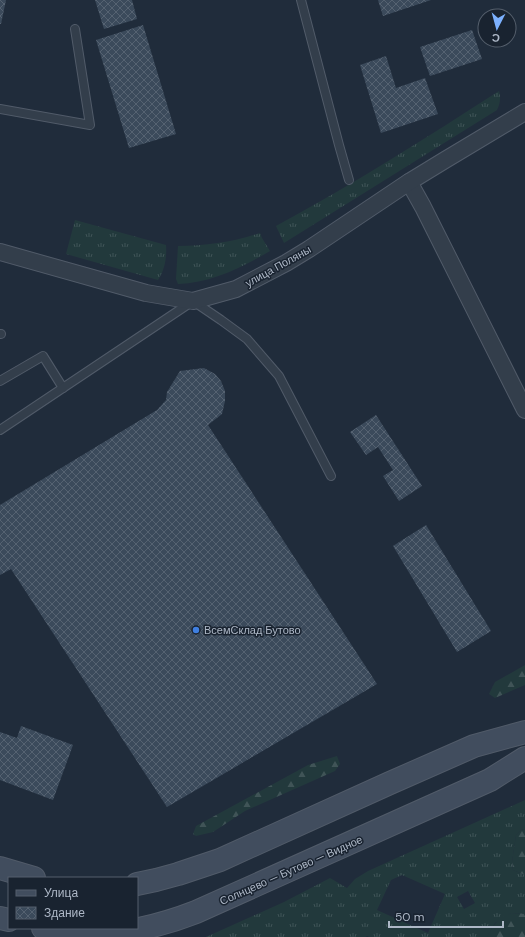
<svg xmlns="http://www.w3.org/2000/svg" width="525" height="937" font-family="'DM Sans',sans-serif">
  <style>
    .grass { fill: url(#grass-tufts); fill-rule: evenodd }
    .forest { fill: url(#forest-firs) }
    .building { fill: url(#building-cross-hatch) }
    .lines { fill: none; stroke-linecap: round; stroke-linejoin: round }
    .service-casing { stroke: #515b69; stroke-width: 10 }
    .minor-casing { stroke: #515b69; stroke-width: 18 }
    .secondary-casing { stroke: #515b69; stroke-width: 24 }
    .service { stroke: #333e4b; stroke-width: 8 }
    .minor { stroke: #333e4b; stroke-width: 16 }
    .secondary { stroke: #414d5e; stroke-width: 22 }
    .shop-dot { fill: #3f7fe0; stroke: #192330; stroke-width: 1.5 }
    .labels { text-anchor: middle; dominant-baseline: central; stroke-width: 3; stroke-linejoin: round; paint-order: stroke }
    .street-label { font-size: 11px; fill: #aeb8c7; stroke: #192330 }
    .poi-label { font-size: 11px; fill: #aeb8c7; stroke: #192330; text-anchor: start }
  </style>
  <defs>
    <pattern id="grass-tufts" width="24" height="20" patternUnits="userSpaceOnUse"><rect width="24" height="20" fill="#22393c"/><path d="M3 7l-1-3M5 7V3M7 7l1-3M15 17l-1-3M17 17v-4M19 17l1-3" fill="none" stroke="#405457"/></pattern>
    <pattern id="forest-firs" width="22" height="20" patternUnits="userSpaceOnUse"><rect width="22" height="20" fill="#22393c"/><path d="M5 1l3.5 6h-7zM16 11l3.5 6h-7z" fill="#405457"/></pattern>
    <pattern id="building-cross-hatch" width="8" height="8" patternUnits="userSpaceOnUse"><rect width="8" height="8" fill="#3b4a5b"/><path d="M0 0l8 8M0 8l8-8" fill="none" stroke="#556271"/></pattern>
  </defs>
  <rect width="100%" height="100%" fill="#202c3b"/>
  <g class="grass">
    <path d="M499,91C501,98 500,104 497,110L284,243L276,226C352,185 426,138 499,91Z"/>
    <path d="M75,220L166,245C167,256 165,270 158,280L66,254Z"/>
    <path d="M260,233L262,238L270,251C243,267 211,283 178,284L176,279L178,246C206,246 234,242 260,233Z"/>
    <path d="M525,800V829L521,830L516,835L512,862L513,870L525,875V914L511,913L495,923L487,937H369L367,936L366,937H206L284,902L330,878L347,888L355,879L368,871ZM402,875L445,894L428,933L377,910L391,880ZM468,891L475,903L464,909L457,897Z"/>
  </g>
  <g class="forest">
    <polygon points="525,665 525,685 495,698 489,694 495,682"/>
    <polygon points="337,756 340,764 335,771 245,811 213,832 196,836 193,834 196,826 308,765"/>
    <polygon points="525,829 525,875 513,870 512,862 516,835 521,830"/>
    <path d="M511,913L525,914V937H487C495,923 496,920 511,913Z"/>
  </g>
  <g class="building">
    <polygon points="0,0 6,0 1,24 0,24"/>
    <polygon points="95,0 132,0 137,19 104,29"/>
    <polygon points="378,0 431,0 383,16"/>
    <polygon points="143,25 176,134 129,148 96,40"/>
    <polygon points="472,30 482,59 430,76 420,47"/>
    <polygon points="386,56 396,88 425,78 438,114 381,133 360,65"/>
    <polygon points="204,368 215,374 221,381 225,391 225,401 222,414 208,425 377,684 167,807 11,569 0,575 0,505 157,410 166,400 167,392 180,371"/>
    <polygon points="376,415 422,486 399,501 383,476 393,470 378,447 366,455 350,432"/>
    <polygon points="426,525 491,631 457,652 393,546"/>
    <polygon points="21,726 73,745 53,800 0,780 0,732 17,738"/>
  </g>
  <g class="lines">
    <defs>
      <g id="service">
        <polyline points="301,0 339,145 349,180"/>
        <polyline points="0,109 90,125 75,29"/>
        <polyline points="0,334 1,334"/>
        <polyline points="0,381 43,356 63,388"/>
        <polyline points="0,430 193,301 221,320 247,339 279,376 331,476"/>
      </g>
      <g id="minor">
        <polyline points="409,182 423,207 525,410"/>
        <polyline points="0,252 146,293 193,301 236,289 286,263 309,249 409,182 445,160 525,112"/>
      </g>
      <g id="secondary">
        <polyline points="0,868 34,878"/>
        <polyline points="137,884 156,880 178,874 220,860 390,783 474,746 525,732"/>
        <polyline points="0,918 9,920"/>
        <path d="M43,928C75,933 108,935 139,929C159,925 178,919 196,912L490,780L525,758"/>
      </g>
    </defs>
    <use href="#service" class="service-casing"/>
    <use href="#minor" class="minor-casing"/>
    <use href="#secondary" class="secondary-casing"/>
    <use href="#service" class="service"/>
    <use href="#minor" class="minor"/>
    <use href="#secondary" class="secondary"/>
  </g>
  <circle class="shop-dot" cx="196" cy="630" r="4"/>
  <g class="labels">
    <g class="street-label">
      <text transform="translate(278 266) rotate(-29)">улица Поляны</text>
      <text transform="translate(291 870) rotate(-24)">Солнцево — Бутово — Видное</text>
    </g>
    <g class="poi-label">
      <text x="204" y="630">ВсемСклад Бутово</text>
    </g>
  </g>
  <rect x="8" y="877" width="130" height="52" fill="#192330" stroke="#555f6c"/>
  <rect x="16" y="890" width="20" height="6" fill="#414d5e" stroke="#555f6c"/>
  <text x="44" y="897" font-size="12" fill="#aeb8c7">Улица</text>
  <rect x="16" y="907" width="20" height="12" fill="url(#building-cross-hatch)" stroke="#555f6c"/>
  <text x="44" y="917" font-size="12" fill="#aeb8c7">Здание</text>
  <g transform="translate(497 28) rotate(186)"><circle r="19" fill="#192330" stroke="#555f6c"/>
  <path d="M0-3L7 15L0 10L-7 15Z" fill="#7cb1ff"/>
  <text y="-6" font-size="11" font-weight="bold" text-anchor="middle" fill="#aeb8c7">С</text>
  </g>
  <path d="M389 921v6h114v-6" fill="none" stroke="#aeb8c7" stroke-width="2"/>
  <text x="395" y="921" font-size="12" fill="#aeb8c7" stroke="#192330" stroke-width="3" paint-order="stroke">50 m</text>
</svg>
